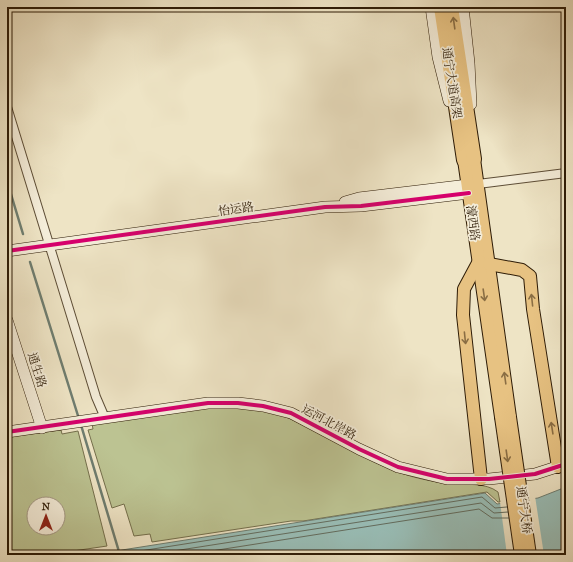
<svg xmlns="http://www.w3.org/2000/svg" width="573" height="562" font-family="'IM FELL French Canon','Noto Serif SC',serif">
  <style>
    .green { fill: #bcc392; stroke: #746f4c; fill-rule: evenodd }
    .water { fill: #99beb7; stroke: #6e7d70 }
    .pier { fill: #eee4c5 }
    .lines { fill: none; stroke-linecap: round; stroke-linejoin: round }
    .shore { stroke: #636c5e; stroke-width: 1 }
    .stream { stroke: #6e7d70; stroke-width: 2.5 }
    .street-casing { stroke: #5d4d36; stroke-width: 10 }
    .secondary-casing { stroke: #2d1b06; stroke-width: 12 }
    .primary-casing { stroke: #2d1b06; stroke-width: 14 }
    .highway-casing { stroke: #2d1b06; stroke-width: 16 }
    .street { stroke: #f4edd9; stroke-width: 8 }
    .secondary { stroke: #f4edd9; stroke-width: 11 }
    .primary { stroke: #e7c282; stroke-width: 12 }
    .highway { stroke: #e7c282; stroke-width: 14 }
    .primary-bridge-casing { stroke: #2d1b06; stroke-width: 14; stroke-linecap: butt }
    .primary-bridge { stroke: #e7c282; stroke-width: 12 }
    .cycleway-casing { stroke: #f4edd9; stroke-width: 6 }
    .cycleway { stroke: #d6006c; stroke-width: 4 }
    .oneway { stroke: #8a6e44 }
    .labels { text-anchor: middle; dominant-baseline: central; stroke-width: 3.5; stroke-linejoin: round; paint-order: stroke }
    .street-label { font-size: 12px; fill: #2d1b06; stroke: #f4edd9 }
  </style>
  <rect width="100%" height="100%" fill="#eee4c5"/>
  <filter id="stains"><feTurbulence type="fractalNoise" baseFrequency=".005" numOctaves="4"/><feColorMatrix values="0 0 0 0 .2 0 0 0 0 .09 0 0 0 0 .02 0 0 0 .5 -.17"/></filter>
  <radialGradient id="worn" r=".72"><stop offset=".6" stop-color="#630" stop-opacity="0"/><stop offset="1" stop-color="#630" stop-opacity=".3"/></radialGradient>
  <g class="green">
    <path d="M211,407H240L275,413L291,419L381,465C394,471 408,476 422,479C431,481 441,483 450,484C466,485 485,482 498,492L500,502H498L487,492L303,521H291L152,542L150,534L134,536L124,504L112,508L88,430L93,429L92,424Z"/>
    <path d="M61,430L62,434L78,431L107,546L46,555H7V437ZM34,504H58V528H34Z"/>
  </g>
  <polygon class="water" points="566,487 566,555 90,555 485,493 497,504 538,498"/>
  <polygon class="pier" points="535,496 544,555 507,555 500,502"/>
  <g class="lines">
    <g class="shore">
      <polyline points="115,555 482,497 495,508 507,507"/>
      <polyline points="148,555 481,503 494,513 508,512"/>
      <polyline points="186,555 479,509 492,518 509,518"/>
    </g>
    <g class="stream">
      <polyline points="7,181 23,234"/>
      <polyline points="30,262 79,419"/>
      <polyline points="81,425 120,555"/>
    </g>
    <defs>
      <g id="street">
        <polyline points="7,107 96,397 105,418"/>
        <polyline points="478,184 566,173"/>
      </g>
      <g id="secondary">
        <polyline points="431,7 438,57 449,101"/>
        <polyline points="463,7 469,63 471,104"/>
        <polyline points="345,202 359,198 468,185"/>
        <polyline points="7,251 325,207 361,206 469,193"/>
        <polyline points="7,320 42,428"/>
        <polyline points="7,432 208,403 238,403 263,406 291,413 359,449 398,467 447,479 489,479 535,474 566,464"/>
      </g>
      <g id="primary">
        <polyline points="474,159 510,417"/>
        <polyline points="464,160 501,417"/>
        <polyline points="479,261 464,289 463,315 481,479"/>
        <polyline points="489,264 522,270 530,276 533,309 558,467"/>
      </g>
      <g id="highway">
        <polyline points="441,7 464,160"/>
        <polyline points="451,7 474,159"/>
      </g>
    </defs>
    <use href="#street" class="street-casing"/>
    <use href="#secondary" class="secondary-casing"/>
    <use href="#primary" class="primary-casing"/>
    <use href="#highway" class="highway-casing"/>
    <use href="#street" class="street"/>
    <use href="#secondary" class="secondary"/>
    <use href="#primary" class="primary"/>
    <use href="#highway" class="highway"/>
    <defs>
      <g id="primary-bridge">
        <polyline points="501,417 521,555"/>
        <polyline points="510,417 530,555"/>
      </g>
    </defs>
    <use href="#primary-bridge" class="primary-bridge-casing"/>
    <use href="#primary-bridge" class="primary-bridge"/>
    <defs>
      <g id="cycleway">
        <polyline points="7,251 325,207 361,206 469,193"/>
        <polyline points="7,432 208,403 238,403 263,406 291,413 359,449 398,467 447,479 489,479 535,474 566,464"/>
      </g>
    </defs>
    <use href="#cycleway" class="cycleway-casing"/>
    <use href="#cycleway" class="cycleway"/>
  </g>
  <defs><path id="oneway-shaft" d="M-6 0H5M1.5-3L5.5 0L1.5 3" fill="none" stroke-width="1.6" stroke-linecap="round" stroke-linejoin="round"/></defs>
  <g class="oneway">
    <use href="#oneway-shaft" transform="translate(454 23) rotate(-98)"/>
    <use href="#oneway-shaft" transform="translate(484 295) rotate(82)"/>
    <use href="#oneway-shaft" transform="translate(532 300) rotate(-96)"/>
    <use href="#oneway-shaft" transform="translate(465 338) rotate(84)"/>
    <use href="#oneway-shaft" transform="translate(505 378) rotate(-98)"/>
    <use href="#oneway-shaft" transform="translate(552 428) rotate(-99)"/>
    <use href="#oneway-shaft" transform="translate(507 456) rotate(82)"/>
  </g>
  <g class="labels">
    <g class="street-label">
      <text transform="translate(452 83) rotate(81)">通宁大道高架</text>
      <text transform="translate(236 209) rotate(-8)">怡运路</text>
      <text transform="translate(473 223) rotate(82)">濠西路</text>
      <text transform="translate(37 370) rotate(72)">通生路</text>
      <text transform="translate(329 422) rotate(28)">运河北岸路</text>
      <text transform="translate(524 510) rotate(82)">通宁大桥</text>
    </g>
  </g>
  <rect width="573" height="562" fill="none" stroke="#eee4c5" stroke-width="24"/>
  <rect x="8" y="8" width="557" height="546" fill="none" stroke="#2d1b06" stroke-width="2"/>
  <rect x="12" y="12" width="549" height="538" fill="none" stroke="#2d1b06"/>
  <g transform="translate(46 516)"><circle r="19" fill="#f4edd9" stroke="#a49985"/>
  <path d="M0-3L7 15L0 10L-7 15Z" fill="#8f2418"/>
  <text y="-6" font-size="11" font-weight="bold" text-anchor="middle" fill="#2d1b06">N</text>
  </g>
  <rect width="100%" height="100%" filter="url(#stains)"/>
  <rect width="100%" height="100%" fill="url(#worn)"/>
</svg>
